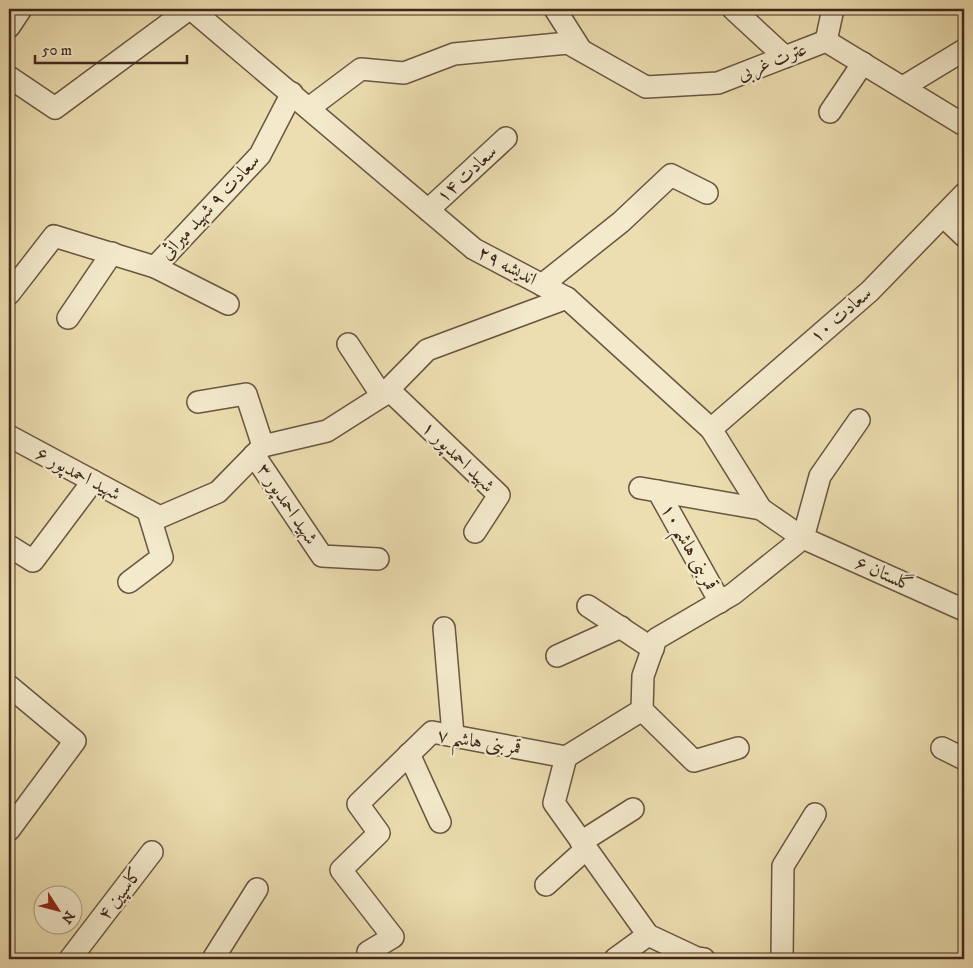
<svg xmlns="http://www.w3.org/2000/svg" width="973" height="968" font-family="'IM FELL DW Pica',Amiri,serif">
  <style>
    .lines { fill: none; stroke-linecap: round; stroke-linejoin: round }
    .minor-casing { stroke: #6a5542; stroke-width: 24 }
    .minor { stroke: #f3eacc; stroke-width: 21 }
    .labels { text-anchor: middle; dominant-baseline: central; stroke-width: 4.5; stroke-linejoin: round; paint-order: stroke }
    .street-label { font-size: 19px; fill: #3e271d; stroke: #f3eacc }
  </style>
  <rect width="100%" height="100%" fill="#ecdeb0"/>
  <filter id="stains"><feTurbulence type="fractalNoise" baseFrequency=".004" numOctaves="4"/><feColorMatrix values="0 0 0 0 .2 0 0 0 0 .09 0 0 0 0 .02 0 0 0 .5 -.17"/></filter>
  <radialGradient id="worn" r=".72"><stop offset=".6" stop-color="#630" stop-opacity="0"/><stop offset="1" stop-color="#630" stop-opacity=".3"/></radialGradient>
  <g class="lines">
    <defs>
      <g id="minor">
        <polyline points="191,9 474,249 567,298 711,429 761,509 803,538 964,610"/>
        <polyline points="555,9 581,50"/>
        <polyline points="733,9 785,57"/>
        <polyline points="9,27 21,9"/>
        <polyline points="826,41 833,9"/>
        <polyline points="9,77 55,108 189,9"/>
        <polyline points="903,87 964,50"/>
        <polyline points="309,108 361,69 404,73 454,54 568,43 646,87 718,83 826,41 964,125"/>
        <polyline points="830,112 863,63"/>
        <polyline points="428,210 506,138"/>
        <polyline points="943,216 964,236"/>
        <polyline points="155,267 228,304"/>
        <polyline points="542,285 621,222 671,175 707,193"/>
        <polyline points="9,294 54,236 155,267 260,155 292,93"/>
        <polyline points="68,318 112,253"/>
        <polyline points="348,344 382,396"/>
        <polyline points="388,389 499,495 475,532"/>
        <polyline points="198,402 246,394 263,446"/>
        <polyline points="711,429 870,291 964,194"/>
        <polyline points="9,436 160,517 218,492 263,446 327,431 382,396 427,350 567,298"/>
        <polyline points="254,455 322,556 378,559"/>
        <polyline points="640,488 761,509"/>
        <polyline points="658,491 720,602"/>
        <polyline points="803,538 820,476 859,420"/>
        <polyline points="9,546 33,561 93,481"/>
        <polyline points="129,582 162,557 148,511"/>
        <polyline points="588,606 653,649"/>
        <polyline points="444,628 453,735"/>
        <polyline points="557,656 621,627"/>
        <polyline points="9,686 75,741 9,830"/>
        <polyline points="642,710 694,761 738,748"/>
        <polyline points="942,748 964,759"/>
        <polyline points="409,754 440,822"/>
        <polyline points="581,842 633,809"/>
        <polyline points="546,885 586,849"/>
        <polyline points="368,952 393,937 341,870 379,833 358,804 432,732 566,757"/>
        <polyline points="70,959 152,852"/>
        <polyline points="213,959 257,889"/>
        <polyline points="615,959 648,935"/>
        <polyline points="704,959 697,958 648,935 554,803 566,757 642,710 643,676 656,639 733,594 803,538"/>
        <polyline points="782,959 783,866 815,814"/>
      </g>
    </defs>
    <use href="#minor" class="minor-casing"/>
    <use href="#minor" class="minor"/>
  </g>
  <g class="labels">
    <g class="street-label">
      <text transform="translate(772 62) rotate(-22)">عترت غربی</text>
      <text transform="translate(467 174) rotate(-43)">سعادت ۱۴</text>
      <text transform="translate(210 207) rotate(-47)">سعادت ۹ شهید میراثی</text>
      <text transform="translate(507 266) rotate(28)">اندیشه ۲۹</text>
      <text transform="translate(841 315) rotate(-41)">سعادت ۱۰</text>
      <text transform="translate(458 457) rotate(44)">شهید احمدپور ۱</text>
      <text transform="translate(78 474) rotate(28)">شهید احمدپور ۶</text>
      <text transform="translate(287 504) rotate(56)">شهید احمدپور ۳</text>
      <text transform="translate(689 547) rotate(61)">قمربنی هاشم ۱۰</text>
      <text transform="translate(884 574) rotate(24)">گلستان ۶</text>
      <text transform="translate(479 742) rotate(9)">قمربنی هاشم ۷</text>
      <text transform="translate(120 894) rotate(-53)">کاسپین ۴</text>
    </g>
  </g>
  <rect width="973" height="968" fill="none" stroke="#ecdeb0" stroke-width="30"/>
  <rect x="10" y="10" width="953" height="948" fill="none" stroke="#3e271d" stroke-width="2.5"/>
  <rect x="15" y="15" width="943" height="938" fill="none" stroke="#3e271d"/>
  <g transform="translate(58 910) rotate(126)"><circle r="24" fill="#f3eacc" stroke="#ab9c86"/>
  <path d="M0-4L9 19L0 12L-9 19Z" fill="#8f2418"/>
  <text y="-8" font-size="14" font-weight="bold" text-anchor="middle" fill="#3e271d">N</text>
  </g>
  <path d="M35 55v8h152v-8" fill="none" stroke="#3e271d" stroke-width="2.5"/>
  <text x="42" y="55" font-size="15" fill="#3e271d" stroke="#f3eacc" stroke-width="4" paint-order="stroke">50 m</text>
  <rect width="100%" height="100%" filter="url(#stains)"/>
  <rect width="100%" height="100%" fill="url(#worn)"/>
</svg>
